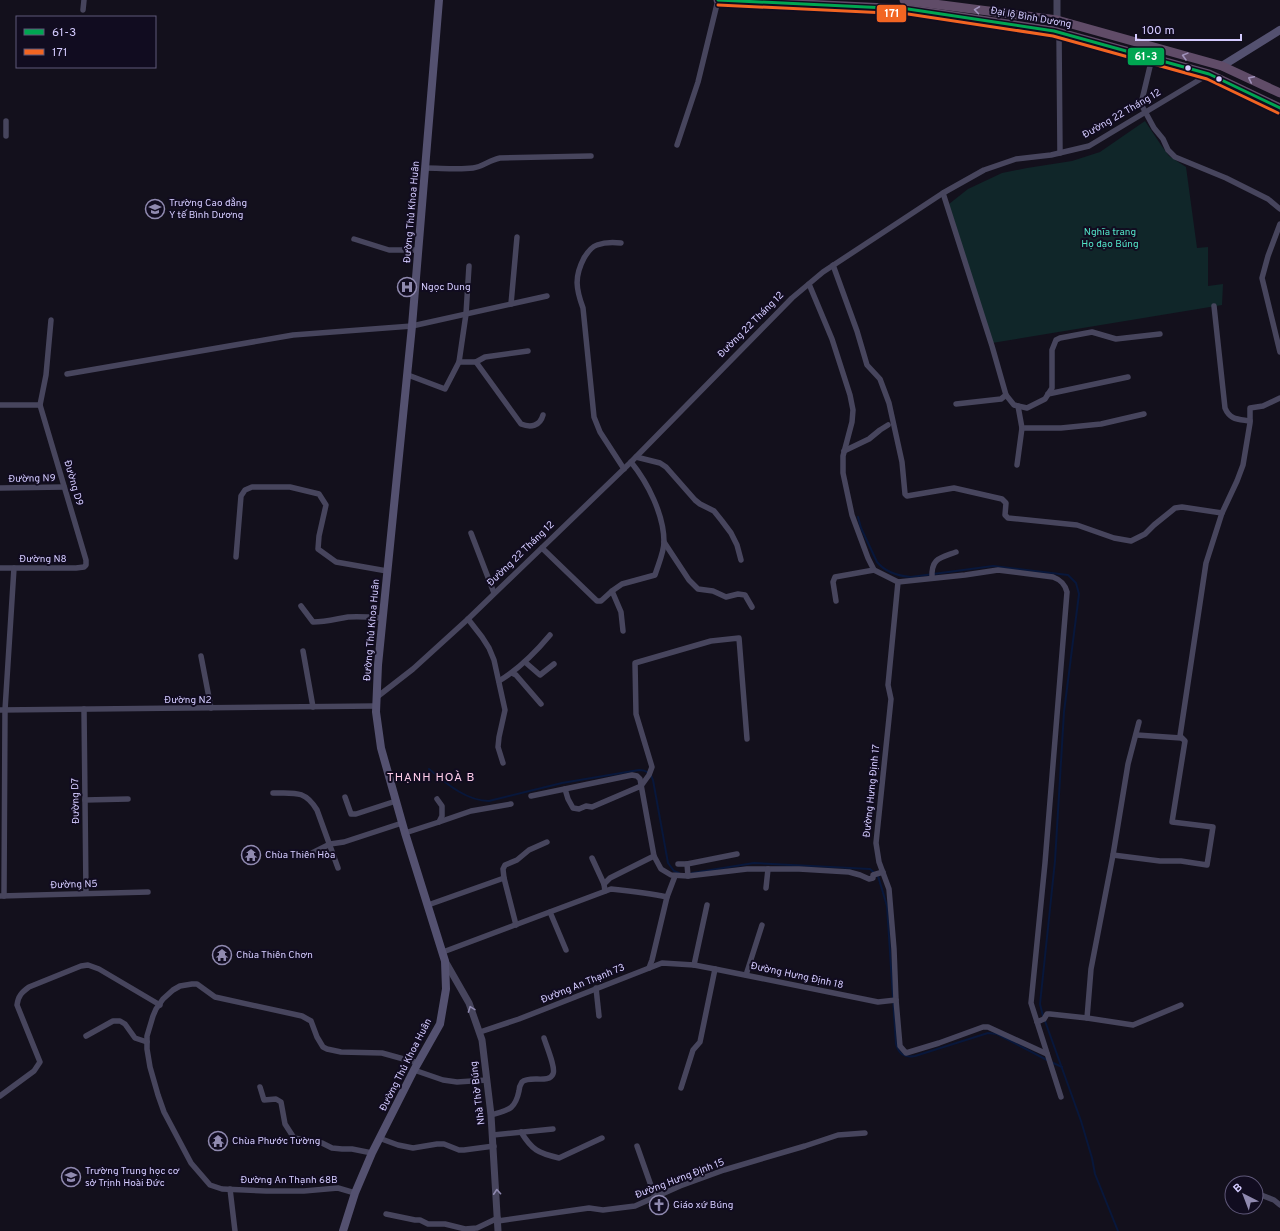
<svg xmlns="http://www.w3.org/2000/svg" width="1280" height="1231" font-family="Overpass,sans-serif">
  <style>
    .green { fill: #102629 }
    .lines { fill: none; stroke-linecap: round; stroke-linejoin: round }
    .stream { stroke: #08173b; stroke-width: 2 }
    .minor { stroke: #47455d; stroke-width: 5.5 }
    .tertiary { stroke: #47455d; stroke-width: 7 }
    .secondary { stroke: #545170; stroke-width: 8 }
    .trunk { stroke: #604c68; stroke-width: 9 }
    .bus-1-casing { stroke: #110c20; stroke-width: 6 }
    .bus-2-casing { stroke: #110c20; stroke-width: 6 }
    .bus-1 { stroke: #00a651; stroke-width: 3 }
    .bus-2 { stroke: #f26522; stroke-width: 3 }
    .oneway { stroke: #a092bb }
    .oneway2 { stroke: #8e88ae }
    .bus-dot { fill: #d4cbff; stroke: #110c20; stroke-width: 1.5 }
    .labels { text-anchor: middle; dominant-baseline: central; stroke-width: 4; stroke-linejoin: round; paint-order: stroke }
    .street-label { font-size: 10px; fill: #d4cbff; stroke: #110c20 }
    .poi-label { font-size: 10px; fill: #d4cbff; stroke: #110c20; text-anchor: start }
    .park-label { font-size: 10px; fill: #53e3c7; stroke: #110c20 }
    .quarter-label { font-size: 12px; letter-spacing: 1px; fill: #ffcdea; stroke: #110c20 }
    .line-badge { stroke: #110c20; stroke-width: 1.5 }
    .badge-label { font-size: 11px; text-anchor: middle; font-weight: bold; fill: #fff }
  </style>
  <rect width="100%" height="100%" fill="#13101c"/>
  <polygon class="green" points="1145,121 1161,145 1169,156 1186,167 1197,248 1208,247 1208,286 1223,284 1222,305 992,343 949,204 968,189 1002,173 1027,168 1072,161 1100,152"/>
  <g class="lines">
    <g class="stream">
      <path d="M858,517L861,528L877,562C886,573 898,576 911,577L993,566L1068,575L1076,583L1079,594L1064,712L1055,861L1040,1004L1043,1016"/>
      <path d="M429,769C446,783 466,801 489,801L562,783L639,770C647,770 651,773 653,780L668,863L674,871L679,873"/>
      <path d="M692,873L754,863L870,869L878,876L887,906L896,1044C899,1054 904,1058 915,1056L988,1033L997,1034L1047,1060"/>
      <polyline points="1045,1021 1081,1121 1092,1158 1095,1174 1118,1231"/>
      <polyline points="1051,1062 1062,1067"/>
    </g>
    <g class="minor">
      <polyline points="83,10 84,0"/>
      <polyline points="1059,33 1060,153"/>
      <polyline points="1152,58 1141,104 1154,128 1163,139 1168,150 1175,157 1226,178 1268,199 1280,209"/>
      <polyline points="6,121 6,136"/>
      <polyline points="677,145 698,82 718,0"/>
      <path d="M425,168C441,168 458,170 473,168C483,167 489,160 500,158L591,156"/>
      <polyline points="943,193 992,346 1006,395 1001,399 956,404"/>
      <polyline points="1280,224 1268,256 1262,278 1280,352"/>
      <polyline points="354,239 389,250 418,250"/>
      <path d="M621,243C613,242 605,242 597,245C591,247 587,253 584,258C574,277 576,289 583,308L594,417L600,432L624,469"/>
      <polyline points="833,265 857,331 867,365 880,379 889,403 902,462 905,494 907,496 954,488 1002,499 1006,503 1005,515 1008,518 1077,525 1114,538 1131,541 1145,534 1154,525 1175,508 1182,507 1222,513 1237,481 1243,465 1250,423 1250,408 1263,406 1280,398"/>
      <path d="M809,284L832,339L850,395L853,410L852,422L843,456V473L852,515L868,558L874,570L898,582L965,575L998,570L1053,577C1061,580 1065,584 1067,592L1045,863L1031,1003L1061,1097"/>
      <polyline points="511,304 517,237"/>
      <path d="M1214,306L1225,408C1230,420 1238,419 1250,421"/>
      <polyline points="459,362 466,314 469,266"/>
      <polyline points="476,362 485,357 528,351"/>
      <polyline points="67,374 293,335 412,326 547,296"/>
      <path d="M408,375L445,389L459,362H476L521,424C531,428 540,426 543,415"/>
      <polyline points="1048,394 1128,377"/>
      <polyline points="1006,395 1014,405 1027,408 1045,399 1052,388 1052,350 1056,340 1060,338 1092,332 1116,339 1160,334"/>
      <polyline points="0,405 40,405"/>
      <polyline points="1018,406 1022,428 1061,428 1101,424 1144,414"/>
      <polyline points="844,451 869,439 880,430 888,425"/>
      <polyline points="636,457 660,463 666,467 695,500 700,504 714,511 722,521 731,533 737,545 741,560"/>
      <polyline points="1017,465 1022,428"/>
      <polyline points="0,488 64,487"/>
      <polyline points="471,533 494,593"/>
      <polyline points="664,542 689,580 698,589 713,591 726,597 738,594 745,595 752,607"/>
      <path d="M542,548L597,601H601L612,591L622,584L655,575C658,565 664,552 664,542C664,515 648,483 631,462"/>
      <polyline points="236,557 241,496 245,490 252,487 290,487 319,494 326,505 319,536 318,549 336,562 387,571"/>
      <polyline points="0,568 76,568 84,567 86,565 86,560 40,405 46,375 51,320"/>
      <path d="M932,578C931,558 940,558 956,552"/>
      <polyline points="898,582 888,685 891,699 876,843 879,862 889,889 894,949 896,1000 900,1046 906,1053 939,1043 983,1027 988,1027 1047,1054"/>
      <polyline points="612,591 621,612 623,631"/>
      <polyline points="836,601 833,582 835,577 874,570"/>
      <path d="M301,606L313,622C325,622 336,619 348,617C359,616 371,617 383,618"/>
      <polyline points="468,619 482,637 489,648 494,660 505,710 499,737 498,747 503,763"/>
      <polyline points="303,651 313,707"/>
      <polyline points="201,656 211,708"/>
      <polyline points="525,662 540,675 554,664"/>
      <polyline points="512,673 516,675 541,704"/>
      <path d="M499,681C519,669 535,653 550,635"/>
      <polyline points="377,697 413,669 468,619 631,462 792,298 823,272 943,193 984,170 1016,159 1051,155 1089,146 1209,74"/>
      <polyline points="84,709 86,893"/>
      <polyline points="0,710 376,706"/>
      <polyline points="1137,735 1181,738"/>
      <polyline points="565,789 568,799 573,808 579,809 586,806 592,807 641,786 649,775 652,767 636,714 635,663 711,641 739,638 747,739"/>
      <path d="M273,793C295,793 305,790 317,810L338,868"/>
      <polyline points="531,796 632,775 637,776 640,779 654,856 661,869 671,875 688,876 747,869 799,869 849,872 860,875 869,879 873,878 873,875 883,872"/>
      <polyline points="345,797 351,814 356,814 396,801"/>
      <polyline points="85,800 128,799"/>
      <polyline points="439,822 471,811 511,804"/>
      <polyline points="405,833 439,822 442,816 442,806 437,799"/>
      <polyline points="312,853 330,844 344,842 402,823"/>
      <polyline points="1113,855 1160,861 1181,861 1207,865 1213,827 1172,822 1185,741 1180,736 1206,563 1222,513"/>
      <polyline points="592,858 604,884"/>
      <polyline points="678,864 687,864 737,854"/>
      <polyline points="687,864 688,876"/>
      <polyline points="766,888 768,869"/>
      <polyline points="605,891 604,884 610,878 654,856"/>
      <polyline points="0,896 148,892"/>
      <polyline points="4,896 5,710 14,568"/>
      <polyline points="428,905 504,878"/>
      <polyline points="550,912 566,950"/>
      <polyline points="516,925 504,878 503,869 505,865 517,860 529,850 547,842"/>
      <path d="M443,952L611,889C630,891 649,893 667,897"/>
      <polyline points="694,965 707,905"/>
      <polyline points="649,968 652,960 667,897 675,876"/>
      <polyline points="746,975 762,925"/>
      <polyline points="596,988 599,1016"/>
      <polyline points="1087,1018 1133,1025 1181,1005"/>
      <polyline points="1037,1022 1044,1019 1047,1014 1050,1014 1087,1018 1091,969 1113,855 1128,764 1139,722"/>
      <polyline points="480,1032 519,1019 662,963 694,965 715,969 878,1002 896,1000"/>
      <polyline points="86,1036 113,1021 120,1021 125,1024 135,1038 147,1042"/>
      <polyline points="414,1070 443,1080 457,1082 487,1080"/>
      <polyline points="260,1087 264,1100 276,1099 281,1102 285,1124 294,1138 322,1143 332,1148 342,1149 352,1149 372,1153"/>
      <polyline points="681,1088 693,1050 700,1042 715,969"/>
      <path d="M0,1096L34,1071L40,1062L17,1005C18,996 22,992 29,987L81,966L88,965L99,969L160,1005"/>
      <path d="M491,1115C508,1110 515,1110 519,1091C519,1088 520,1085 522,1082C530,1075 549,1084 553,1074C556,1068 546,1045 544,1038"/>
      <path d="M521,1132C532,1150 538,1153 559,1158L602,1138"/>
      <polyline points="493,1135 553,1129"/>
      <polyline points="379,1138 398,1145 413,1148 437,1144 444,1144 459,1150 464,1150 494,1146"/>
      <polyline points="637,1146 655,1197"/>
      <polyline points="230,1189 235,1231"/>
      <polyline points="355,1193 338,1188 304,1191 266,1191 222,1189 210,1185 191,1163 164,1112 158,1095 150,1067 147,1049 147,1036 153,1016 156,1009 163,999 173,990 180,986 192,984 197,984 215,997 302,1016 311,1021 317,1037 323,1047 327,1049 341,1052 382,1053 418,1063"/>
      <polyline points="1256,1193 1274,1200 1280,1205"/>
      <polyline points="386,1214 415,1220 420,1220 428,1224 445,1224 465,1229 477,1228 498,1218"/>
      <polyline points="498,1221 589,1208 603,1210 635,1206 680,1186 724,1170 805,1146 838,1135 865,1133"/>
    </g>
    <g class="tertiary">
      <polyline points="1057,20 1057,0"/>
      <polyline points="445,961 469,1003 482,1040 491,1115 498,1231"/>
    </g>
    <g class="secondary">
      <polyline points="1222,66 1280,30"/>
      <polyline points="343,1231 355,1193 372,1153 414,1070 440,1024 446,989 445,961 405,833 381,748 376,712 378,665 412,326 439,0"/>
    </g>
    <g class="trunk">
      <polyline points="718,0 908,9 1054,31 1209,74 1280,108"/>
      <polyline points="904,0 1057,20 1222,66 1280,93"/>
    </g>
    <defs>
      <polyline id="bus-1" points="718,0 908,9 1054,31 1209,74 1280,108"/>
      <polyline id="bus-2" points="718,5 908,14 1053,36 1207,79 1278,113"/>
    </defs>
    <use href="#bus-1" class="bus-1-casing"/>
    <use href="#bus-2" class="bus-2-casing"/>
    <use href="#bus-1" class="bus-1"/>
    <use href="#bus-2" class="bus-2"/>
  </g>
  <defs><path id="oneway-chevron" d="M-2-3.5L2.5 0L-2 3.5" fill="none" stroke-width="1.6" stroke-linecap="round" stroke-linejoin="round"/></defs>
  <g class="oneway">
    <use href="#oneway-chevron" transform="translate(977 10) rotate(-172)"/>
    <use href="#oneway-chevron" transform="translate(1185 56) rotate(-165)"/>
    <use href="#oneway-chevron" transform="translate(1251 79) rotate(-154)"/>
  </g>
  <g class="oneway2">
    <use href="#oneway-chevron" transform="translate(471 1009) rotate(-110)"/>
    <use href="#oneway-chevron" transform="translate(497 1192) rotate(-94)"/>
  </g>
  <defs>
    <symbol id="university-ring" viewBox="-11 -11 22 22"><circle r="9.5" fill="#110c20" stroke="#908ab0" stroke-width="1.5"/><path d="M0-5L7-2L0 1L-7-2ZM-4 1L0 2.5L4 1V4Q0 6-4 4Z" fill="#908ab0"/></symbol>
    <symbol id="hospital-ring" viewBox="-11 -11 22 22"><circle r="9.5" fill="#110c20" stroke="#908ab0" stroke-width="1.5"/><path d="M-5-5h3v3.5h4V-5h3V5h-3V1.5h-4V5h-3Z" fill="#908ab0"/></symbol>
    <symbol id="temple-ring" viewBox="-11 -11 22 22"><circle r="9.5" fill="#110c20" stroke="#908ab0" stroke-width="1.5"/><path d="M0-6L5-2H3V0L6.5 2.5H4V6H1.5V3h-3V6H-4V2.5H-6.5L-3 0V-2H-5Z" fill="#908ab0"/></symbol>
    <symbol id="school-ring" viewBox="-11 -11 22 22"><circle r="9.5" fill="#110c20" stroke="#908ab0" stroke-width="1.5"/><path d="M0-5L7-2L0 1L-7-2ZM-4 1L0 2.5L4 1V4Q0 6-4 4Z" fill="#908ab0"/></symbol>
    <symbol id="church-ring" viewBox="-11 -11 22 22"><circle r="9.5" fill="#110c20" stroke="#908ab0" stroke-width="1.5"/><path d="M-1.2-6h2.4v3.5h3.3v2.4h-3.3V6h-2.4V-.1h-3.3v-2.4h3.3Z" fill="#908ab0"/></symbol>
  </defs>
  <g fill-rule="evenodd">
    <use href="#university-ring" x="144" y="198" width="22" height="22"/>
    <use href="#hospital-ring" x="396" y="276" width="22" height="22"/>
    <use href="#temple-ring" x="240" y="844" width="22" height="22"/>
    <use href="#temple-ring" x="211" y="944" width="22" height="22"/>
    <use href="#temple-ring" x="207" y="1130" width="22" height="22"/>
    <use href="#school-ring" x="60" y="1166" width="22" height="22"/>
    <use href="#church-ring" x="648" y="1194" width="22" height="22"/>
  </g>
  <g class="bus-dot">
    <circle cx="1188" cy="68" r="3.5"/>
    <circle cx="1219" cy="79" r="3.5"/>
  </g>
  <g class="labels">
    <g class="street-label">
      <text transform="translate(1031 18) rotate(10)">Đại lộ Bình Dương</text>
      <text transform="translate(1122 114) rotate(-30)">Đường 22 Tháng 12</text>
      <text transform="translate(412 212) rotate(-85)">Đường Thủ Khoa Huân</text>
      <text transform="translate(751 325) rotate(-45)">Đường 22 Tháng 12</text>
      <text transform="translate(32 479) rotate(-1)">Đường N9</text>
      <text transform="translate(73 483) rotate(74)">Đường D9</text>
      <text transform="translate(521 554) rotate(-44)">Đường 22 Tháng 12</text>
      <text x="43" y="559">Đường N8</text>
      <text transform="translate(372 630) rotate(-85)">Đường Thủ Khoa Huân</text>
      <text x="188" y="700">Đường N2</text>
      <text transform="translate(872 791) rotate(-84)">Đường Hưng Định 17</text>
      <text transform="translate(76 801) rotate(-91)">Đường D7</text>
      <text transform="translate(74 885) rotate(-2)">Đường N5</text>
      <text transform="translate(797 976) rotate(12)">Đường Hưng Định 18</text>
      <text transform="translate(583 984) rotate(-22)">Đường An Thạnh 73</text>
      <text transform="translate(406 1065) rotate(-63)">Đường Thủ Khoa Huân</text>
      <text transform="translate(478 1093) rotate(-97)">Nhà Thờ Búng</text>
      <text transform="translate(680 1179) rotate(-21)">Đường Hưng Định 15</text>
      <text x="289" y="1180">Đường An Thạnh 68B</text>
    </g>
    <g class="poi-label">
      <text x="169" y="203">Trường Cao đẳng<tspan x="169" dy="12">Y tế Bình Dương</tspan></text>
      <text x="421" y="287">Ngọc Dung</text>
      <text x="265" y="855">Chùa Thiên Hòa</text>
      <text x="236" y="955">Chùa Thiên Chơn</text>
      <text x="232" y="1141">Chùa Phước Tường</text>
      <text x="85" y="1171">Trường Trung học cơ<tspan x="85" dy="12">sở Trịnh Hoài Đức</tspan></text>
      <text x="673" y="1205">Giáo xứ Búng</text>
    </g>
    <g class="park-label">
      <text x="1110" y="232">Nghĩa trang<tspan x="1110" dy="12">Họ đạo Búng</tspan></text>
    </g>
    <g class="quarter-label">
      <text x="431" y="778">THẠNH HOÀ B</text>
    </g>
  </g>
  <g class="line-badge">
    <rect x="876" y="4" width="31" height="19" rx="4" fill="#f26522"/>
    <rect x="1127" y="47" width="38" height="19" rx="4" fill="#00a651"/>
  </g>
  <g class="badge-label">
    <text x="892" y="17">171</text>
    <text x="1146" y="60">61-3</text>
  </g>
  <rect x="16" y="16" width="140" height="52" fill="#110c20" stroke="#5f5879"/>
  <rect x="24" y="29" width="20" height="6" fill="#00a651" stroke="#5f5879"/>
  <text x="52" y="36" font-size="12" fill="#d4cbff">61-3</text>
  <rect x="24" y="49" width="20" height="6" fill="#f26522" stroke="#5f5879"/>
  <text x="52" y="56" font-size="12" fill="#d4cbff">171</text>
  <g transform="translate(1244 1195) rotate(318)"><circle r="19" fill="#110c20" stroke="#5f5879"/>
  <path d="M0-3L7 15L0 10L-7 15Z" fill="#908ab0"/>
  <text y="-6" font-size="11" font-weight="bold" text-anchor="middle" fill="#d4cbff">B</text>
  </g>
  <path d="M1136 34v6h105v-6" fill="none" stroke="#d4cbff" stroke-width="2"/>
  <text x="1142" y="34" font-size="12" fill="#d4cbff" stroke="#110c20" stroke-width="3" paint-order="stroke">100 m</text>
</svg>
